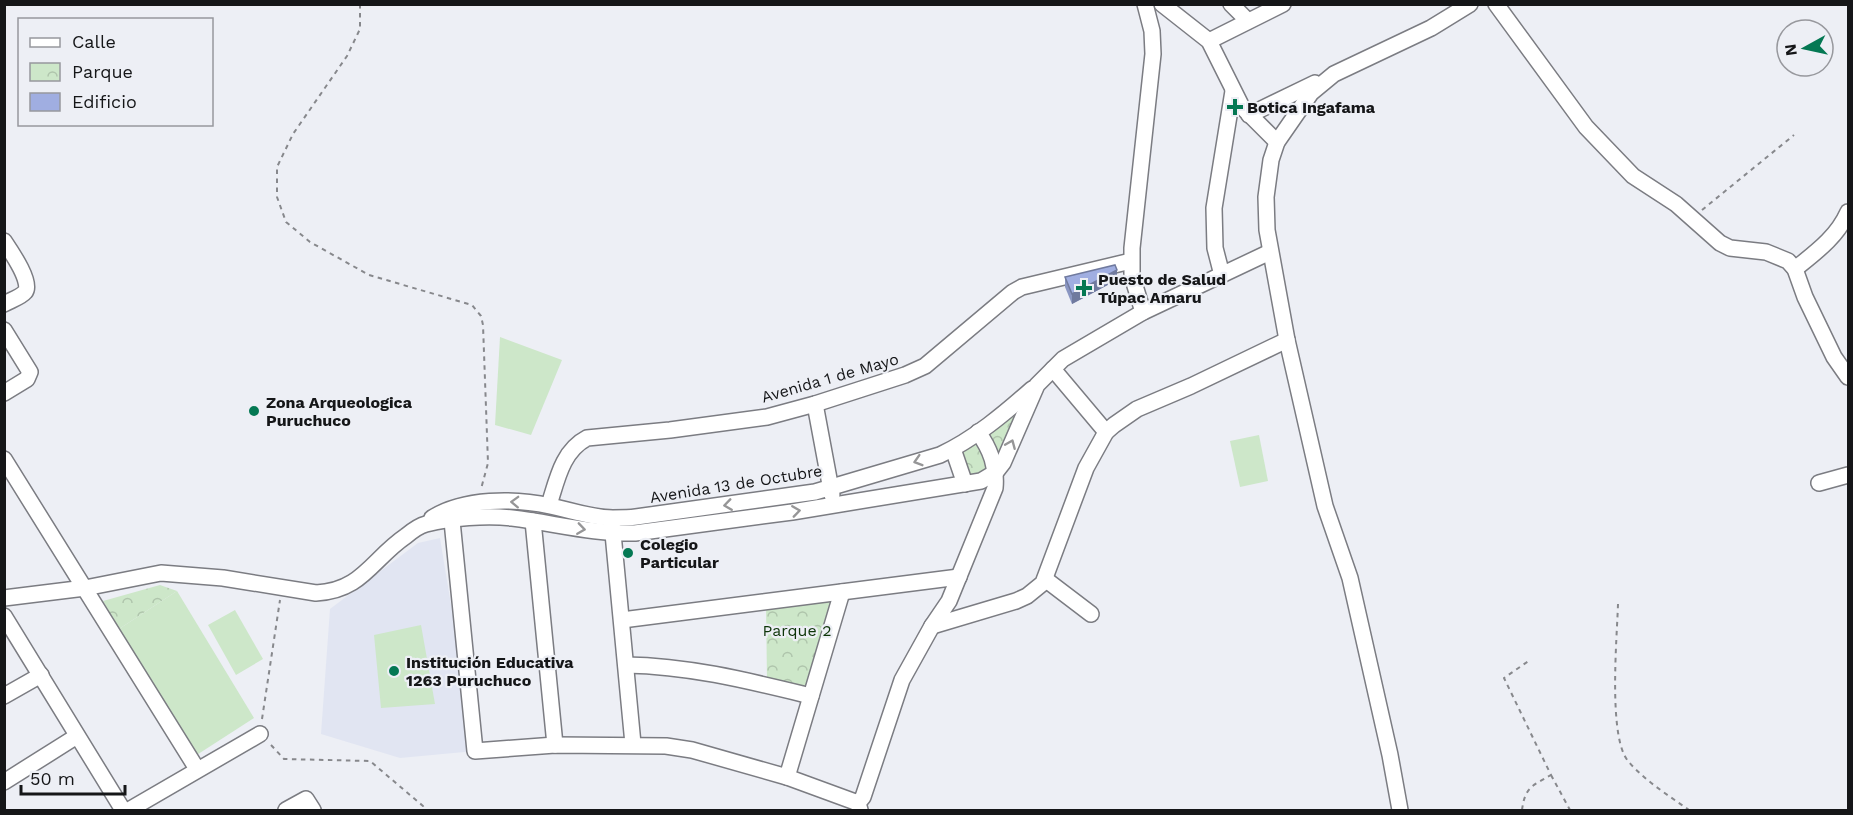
<svg xmlns="http://www.w3.org/2000/svg" width="1853" height="815" font-family="'Work Sans',sans-serif">
  <style>
    .built { fill: #e1e5f2 }
    .park { fill: url(#park-crowns) }
    .pitch { fill: #cde7c9 }
    .lines { fill: none; stroke-linecap: round; stroke-linejoin: round }
    .street-casing { stroke: #7b7c82; stroke-width: 18 }
    .path { stroke: #87888c; stroke-width: 2; stroke-dasharray: 4.5 4.5; stroke-linecap: butt }
    .street { stroke: #fff; stroke-width: 15 }
    .wall { fill: #8a96c2 }
    .shaded-wall { fill: #707a9e }
    .building { fill: #a0aee1; stroke: #707a9e; stroke-width: 1.5 }
    .oneway { stroke: #969697 }
    .poi-dot { fill: #047853; stroke: #edeff5; stroke-width: 2 }
    .labels { text-anchor: middle; dominant-baseline: central; stroke-width: 4.5; stroke-linejoin: round; paint-order: stroke }
    .poi-label { font-size: 16px; font-weight: bold; fill: #151618; stroke: #edeff5; text-anchor: start }
    .street-label { font-size: 16px; fill: #151618; stroke: #edeff5 }
    .park-label { font-size: 16px; fill: #0d3508; stroke: #edeff5 }
  </style>
  <defs>
    <pattern id="park-crowns" width="20" height="18" patternUnits="userSpaceOnUse" patternTransform="scale(1.5)"><rect width="20" height="18" fill="#cde7c9"/><path d="M2 6a3 3 0 1 1 6 0M12 15a3 3 0 1 1 6 0" fill="none" stroke="#afc5ac"/></pattern>
  </defs>
  <rect width="100%" height="100%" fill="#edeff5"/>
  <polygon class="built" points="440,538 475,751 400,758 321,734 330,609 418,543"/>
  <g class="park">
    <polygon points="1013,415 1015,417 1000,454 997,453 989,434"/>
    <path d="M971,443L980,445L988,467L986,472C980,475 973,477 967,473C963,459 957,453 971,443Z"/>
    <polygon points="160,585 177,591 119,629 103,601"/>
    <polygon points="838,595 809,691 767,681 766,604"/>
  </g>
  <g class="pitch">
    <polygon points="500,337 562,360 531,435 495,425"/>
    <polygon points="1259,435 1268,481 1240,487 1230,441"/>
    <polygon points="177,591 254,718 192,758 119,629"/>
    <polygon points="235,610 263,659 236,675 208,625"/>
    <polygon points="421,625 435,704 381,708 374,635"/>
  </g>
  <g class="lines">
    <defs>
      <g id="street">
        <polyline points="1162,4 1209,41 1242,107 1277,142"/>
        <polyline points="1231,4 1248,21"/>
        <polyline points="1496,4 1586,127 1633,176 1676,204 1720,243 1730,248 1766,252 1788,261 1795,269 1805,297 1834,357 1848,377"/>
        <polyline points="1209,41 1283,4"/>
        <polyline points="1249,115 1315,83"/>
        <path d="M4,241C10,250 33,283 25,292C21,297 11,300 4,304"/>
        <path d="M1795,269C1816,252 1837,237 1848,212"/>
        <polyline points="1222,275 1215,248 1214,208 1233,91"/>
        <polyline points="1143,312 1132,276 1132,248 1153,54 1152,31 1145,4"/>
        <polyline points="4,330 30,372 27,379 4,393"/>
        <polyline points="1053,369 1106,432"/>
        <polyline points="815,404 832,495"/>
        <polyline points="953,449 965,484"/>
        <polyline points="4,459 197,769"/>
        <polyline points="1819,483 1848,475"/>
        <path d="M549,505C557,480 562,451 587,438L670,430L767,417L815,404L905,375L925,366L1013,292L1022,287L1131,261"/>
        <path d="M432,518C464,498 514,498 550,506C570,510 592,518 613,518C621,518 629,518 636,517L815,492L940,455C974,439 1004,414 1032,389"/>
        <polyline points="452,521 475,751 555,745 666,746 692,750 787,777 858,803"/>
        <polyline points="533,521 555,745"/>
        <polyline points="612,523 633,744"/>
        <polyline points="1045,579 1091,614"/>
        <path d="M4,598L85,588L161,573L223,578L316,593C362,591 372,559 406,536C412,531 418,526 426,524C452,518 485,515 512,518C554,523 593,534 635,533L792,512L981,481L996,472L1003,463L1037,385L1063,359L1143,312L1270,252"/>
        <polyline points="4,616 123,810"/>
        <polyline points="622,620 959,577"/>
        <polyline points="932,626 1016,601 1027,596 1043,583 1086,468 1106,432 1114,425 1137,409 1191,386 1287,340"/>
        <path d="M626,665C690,666 749,681 811,696"/>
        <polyline points="4,696 41,675"/>
        <polyline points="787,777 842,592"/>
        <polyline points="4,782 77,736"/>
        <polyline points="129,810 260,734"/>
        <polyline points="286,810 306,799 313,810"/>
        <path d="M860,810L858,803L863,797L902,680L932,626L949,601L995,488C997,467 991,450 978,432"/>
        <polyline points="1400,810 1390,755 1350,578 1325,506 1287,340 1267,230 1266,197 1271,160 1277,142 1311,93 1334,74 1431,28 1470,4"/>
      </g>
    </defs>
    <use href="#street" class="street-casing"/>
    <g class="path">
      <polyline points="360,4 360,29 347,56 293,134 277,167 277,197 286,222 310,242 369,275 472,305 481,316 483,325 488,463 481,489"/>
      <polyline points="1702,210 1794,135"/>
      <path d="M1618,604C1617,638 1608,737 1628,761C1645,781 1668,795 1689,810"/>
      <polyline points="262,719 280,600"/>
      <polyline points="271,745 284,759 370,761 423,806 424,810"/>
      <polyline points="1551,775 1570,810"/>
      <path d="M1522,810C1525,787 1532,786 1551,775L1504,678L1530,660"/>
    </g>
    <use href="#street" class="street"/>
  </g>
  <polygon class="wall" points="1065,277 1117,280 1072,304 1065,287"/>
  <polygon class="shaded-wall" points="1117,270 1117,280 1072,304 1072,294"/>
  <polygon class="building" points="1115,265 1117,270 1072,294 1065,277"/>
  <defs><path id="oneway-chevron" d="M-2-3.5L2.5 0L-2 3.5" fill="none" stroke-width="1.6" stroke-linecap="round" stroke-linejoin="round" transform="scale(1.5)"/></defs>
  <g class="oneway">
    <use href="#oneway-chevron" transform="translate(1011 444) rotate(-67)"/>
    <use href="#oneway-chevron" transform="translate(918 461) rotate(163)"/>
    <use href="#oneway-chevron" transform="translate(515 502) rotate(-178)"/>
    <use href="#oneway-chevron" transform="translate(728 505) rotate(172)"/>
    <use href="#oneway-chevron" transform="translate(796 511) rotate(-8)"/>
    <use href="#oneway-chevron" transform="translate(581 529) rotate(8)"/>
  </g>
  <g class="poi-dot">
    <path d="M1232 98h6v6h6v6h-6v6h-6v-6h-6v-6h6z"/>
    <path d="M1081 279h6v6h6v6h-6v6h-6v-6h-6v-6h6z"/>
    <circle cx="254" cy="411" r="6"/>
    <circle cx="628" cy="553" r="6"/>
    <circle cx="394" cy="671" r="6"/>
  </g>
  <g class="labels">
    <g class="poi-label">
      <text x="1247" y="107">Botica Ingafama</text>
      <text x="1098" y="279">Puesto de Salud<tspan x="1098" dy="18">Túpac Amaru</tspan></text>
      <text x="266" y="402">Zona Arqueologica<tspan x="266" dy="18">Puruchuco</tspan></text>
      <text x="640" y="544">Colegio<tspan x="640" dy="18">Particular</tspan></text>
      <text x="406" y="662">Institución Educativa<tspan x="406" dy="18">1263 Puruchuco</tspan></text>
    </g>
    <g class="street-label">
      <text transform="translate(830 378) rotate(-16)">Avenida 1 de Mayo</text>
      <text transform="translate(736 484) rotate(-9)">Avenida 13 de Octubre</text>
    </g>
    <g class="park-label">
      <text x="797" y="630">Parque 2</text>
    </g>
  </g>
  <rect width="1853" height="815" fill="none" stroke="#151618" stroke-width="12"/>
  <rect x="18" y="18" width="195" height="108" fill="#edeff5" stroke="#97989d" stroke-width="1.5"/>
  <rect x="30" y="38" width="30" height="9" fill="#ffffff" stroke="#97989d" stroke-width="1.5"/>
  <text x="72" y="48" font-size="18" fill="#151618">Calle</text>
  <rect x="30" y="63" width="30" height="18" fill="url(#park-crowns)" stroke="#97989d" stroke-width="1.5"/>
  <text x="72" y="78" font-size="18" fill="#151618">Parque</text>
  <rect x="30" y="93" width="30" height="18" fill="#a0aee1" stroke="#97989d" stroke-width="1.5"/>
  <text x="72" y="108" font-size="18" fill="#151618">Edificio</text>
  <g transform="translate(1805 48) rotate(262)"><circle r="28" fill="#edeff5" stroke="#97989d" stroke-width="1.5"/>
  <path d="M0-4.5L10 22L0 15L-10 22Z" fill="#047853"/>
  <text y="-9" font-size="16" font-weight="bold" text-anchor="middle" fill="#151618">N</text>
  </g>
  <path d="M21 785v9h104v-9" fill="none" stroke="#151618" stroke-width="3"/>
  <text x="30" y="785" font-size="18" fill="#151618" stroke="#edeff5" stroke-width="4.5" paint-order="stroke">50 m</text>
</svg>
